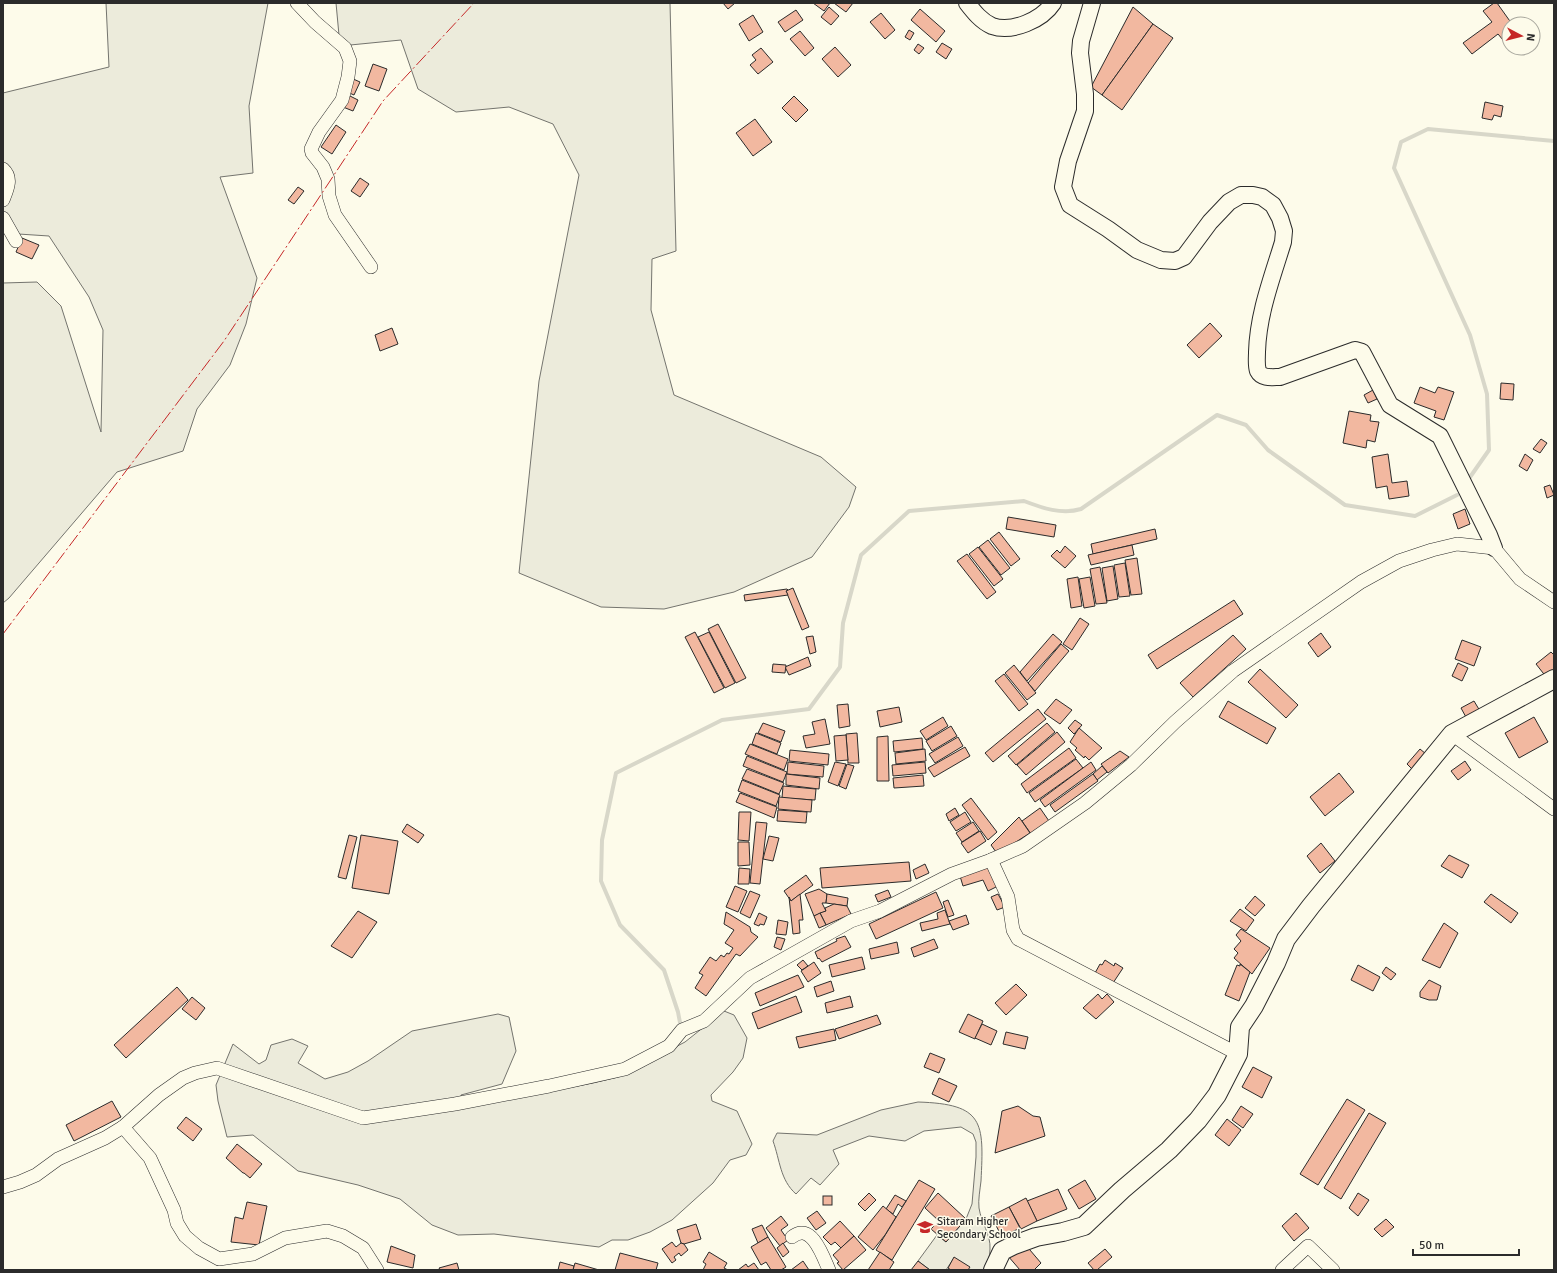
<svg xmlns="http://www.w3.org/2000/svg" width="1557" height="1273" font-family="Signika,sans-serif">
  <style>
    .green { fill: #ecebdb; stroke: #74746e }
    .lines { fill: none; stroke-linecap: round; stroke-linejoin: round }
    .stream { stroke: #d8d7c9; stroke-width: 4 }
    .building { fill: #f2b8a0; stroke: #2b2b2b }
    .minor-casing { stroke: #2b2b2b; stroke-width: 14 }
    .tertiary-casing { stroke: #2b2b2b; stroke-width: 18 }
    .secondary-casing { stroke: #2b2b2b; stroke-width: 20 }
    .minor { stroke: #fdfbea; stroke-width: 13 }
    .tertiary { stroke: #fdfbea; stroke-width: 16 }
    .secondary { stroke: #fdfbea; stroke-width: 18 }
    .power { stroke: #c62828; stroke-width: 1; stroke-dasharray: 14 3 2 3; stroke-linecap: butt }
    .labels { text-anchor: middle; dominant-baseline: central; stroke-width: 3; stroke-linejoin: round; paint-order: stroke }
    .poi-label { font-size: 11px; fill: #2b2b2b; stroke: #fdfbea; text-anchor: start }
  </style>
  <rect width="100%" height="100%" fill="#fdfbea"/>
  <g class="green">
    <polygon points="106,3 268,3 249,106 253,173 220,177 257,278 246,324 230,365 197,409 183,451 117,472 9,598 3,603 3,283 37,282 61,306 101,432 103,330 89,297 49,236 3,233 3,93 109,67"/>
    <polygon points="336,3 670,3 676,251 652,259 651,310 674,395 821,457 856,487 849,507 812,557 734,592 664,609 601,607 519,573 539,381 579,175 553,124 509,107 456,112 418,89 401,40 340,46"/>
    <polygon points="724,1011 734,1015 747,1038 743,1058 733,1072 711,1095 712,1101 737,1111 752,1144 746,1155 730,1160 713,1183 672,1220 650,1232 628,1240 612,1240 599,1247 494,1234 458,1235 432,1225 400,1199 358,1185 298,1171 253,1135 227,1137 218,1101 216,1085 233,1044 259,1064 266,1060 271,1045 292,1039 308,1046 298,1063 325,1079 348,1072 368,1061 412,1031 498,1014 509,1017 516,1051 502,1084 461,1095 463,1108 593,1083 618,1077 685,1042"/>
    <path d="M918,1102C984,1104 984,1122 981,1181C980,1190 978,1200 979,1208C981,1222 991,1235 990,1249C990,1256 988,1263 985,1270H968L954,1258L946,1270H930L918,1261L937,1235L946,1242L966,1219L972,1204L976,1157V1142L973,1134L961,1127L924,1131L905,1141L869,1136L833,1150L839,1164L820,1185L811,1178L796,1194C780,1180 780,1160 773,1141L777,1133L817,1135L881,1110Z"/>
  </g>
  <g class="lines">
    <g class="stream">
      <polyline points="1468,480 1489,450 1487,394 1470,335 1394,168 1401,142 1428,129 1554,141"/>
      <path d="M681,1028L678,1012L664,970L620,925L601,881L602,840L616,773L722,720L809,709L840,667L843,623L861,555L909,511L1024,501C1042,508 1062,515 1081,509L1217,415L1246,425L1268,450L1345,505L1415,516L1457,495"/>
    </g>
  </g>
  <g class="building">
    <polygon points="723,3 735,3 728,9"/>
    <polygon points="813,3 830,3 824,11"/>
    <polygon points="834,3 853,3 846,12"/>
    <polygon points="1494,3 1497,3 1512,24 1509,24 1509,35 1503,40 1498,34 1472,54 1463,43 1492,22 1483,11"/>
    <polygon points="829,7 839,16 831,25 821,17"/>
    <polygon points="1133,7 1153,24 1102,95 1091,87"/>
    <polygon points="920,9 945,31 936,42 911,20"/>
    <polygon points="796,10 803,20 785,32 778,22"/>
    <polygon points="881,13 895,30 885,39 870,22"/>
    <polygon points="753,15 763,32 749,41 739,24"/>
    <polygon points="1153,24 1173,38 1122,110 1102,95"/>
    <polygon points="909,30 914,33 910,40 905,37"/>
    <polygon points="800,31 814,48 805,56 790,39"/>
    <polygon points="942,43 952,49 946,59 936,52"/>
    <polygon points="918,44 924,48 919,54 914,50"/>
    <polygon points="835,47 851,65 838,77 822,59"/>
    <polygon points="761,48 773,62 758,74 750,65 756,60 752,55"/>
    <polygon points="373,64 387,69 379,91 365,86"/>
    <polygon points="351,78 360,82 354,95 345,91"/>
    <polygon points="348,95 358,100 353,111 343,107"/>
    <polygon points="794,96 808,110 796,122 782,108"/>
    <polygon points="1485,102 1503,106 1501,117 1494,115 1492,120 1482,118"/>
    <polygon points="755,119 772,142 753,156 736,133"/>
    <polygon points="336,125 346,132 332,154 321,147"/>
    <polygon points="360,178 369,184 360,197 351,191"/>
    <polygon points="298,187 304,191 294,204 288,200"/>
    <polygon points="22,238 39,245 32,259 16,252"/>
    <polygon points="1210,323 1222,336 1199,358 1187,345"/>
    <polygon points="392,328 398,344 380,351 375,335"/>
    <polygon points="1501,383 1514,384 1513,400 1500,399"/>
    <polygon points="1420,387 1435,393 1438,387 1454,392 1444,420 1434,417 1436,411 1414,403"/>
    <polygon points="1373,390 1377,399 1368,403 1364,395"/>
    <polygon points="1349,411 1371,415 1370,421 1379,422 1375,442 1367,440 1366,448 1343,443"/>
    <polygon points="1541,439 1547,443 1540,453 1533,449"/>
    <polygon points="1388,454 1392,483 1407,481 1409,496 1389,499 1387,486 1376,488 1372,457"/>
    <polygon points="1525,454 1533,460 1527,471 1519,466"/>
    <polygon points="1550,485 1554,495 1547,498 1544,487"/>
    <polygon points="1465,509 1470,524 1458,529 1453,514"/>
    <polygon points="1008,517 1056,525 1054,537 1006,529"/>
    <polygon points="1155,529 1157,539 1093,554 1091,544"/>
    <polygon points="999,532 1020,559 1011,566 990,539"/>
    <polygon points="988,540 1010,568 1001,575 979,547"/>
    <polygon points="1132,545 1134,555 1091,565 1088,555"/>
    <polygon points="1065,546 1076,556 1065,568 1051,556 1057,550 1060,553"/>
    <polygon points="978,547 1003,579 994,586 969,554"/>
    <polygon points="967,554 996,592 987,599 957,561"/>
    <polygon points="1137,558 1142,594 1131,595 1125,560"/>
    <polygon points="1125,563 1130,596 1119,597 1114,565"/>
    <polygon points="1113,566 1118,599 1107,601 1102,568"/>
    <polygon points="1100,567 1107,603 1096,604 1090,569"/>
    <polygon points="1078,577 1082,606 1071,608 1067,579"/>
    <polygon points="1090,577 1095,606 1084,608 1079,579"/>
    <polygon points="793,588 809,627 802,630 786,591"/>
    <polygon points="787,589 788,590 786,591 788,595 745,601 744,595"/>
    <polygon points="1234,600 1243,614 1157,669 1148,655"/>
    <polygon points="1080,618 1089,624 1072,650 1063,644"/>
    <polygon points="718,624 746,678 736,683 708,629"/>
    <polygon points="695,632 724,688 714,693 685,637"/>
    <polygon points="709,632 735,683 725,688 698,637"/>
    <polygon points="1321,633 1331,647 1318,657 1308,643"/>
    <polygon points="1053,634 1062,642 1027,681 1020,672"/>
    <polygon points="1233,635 1246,649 1193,697 1180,683"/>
    <polygon points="813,636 816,652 810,654 806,637"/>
    <polygon points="1462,640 1481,647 1474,666 1455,659"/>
    <polygon points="1061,644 1069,651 1035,691 1028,683"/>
    <polygon points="1551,652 1554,655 1554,671 1547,678 1536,664"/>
    <polygon points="808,657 811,666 789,675 785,667"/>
    <polygon points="1458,663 1468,668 1462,681 1452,676"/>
    <polygon points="773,664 786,665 785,673 772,672"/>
    <polygon points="1014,665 1036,693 1027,700 1005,673"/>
    <polygon points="1260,669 1298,705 1286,718 1248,682"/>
    <polygon points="1004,674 1028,704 1019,711 995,681"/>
    <polygon points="1056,699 1072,710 1060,724 1044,713"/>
    <polygon points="1228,701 1276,728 1267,744 1219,717"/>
    <polygon points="1474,701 1480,711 1467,719 1461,708"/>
    <polygon points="848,704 850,726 839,728 837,705"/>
    <polygon points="899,707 902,722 880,727 877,711"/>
    <polygon points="1038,709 1046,719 993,762 985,753"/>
    <polygon points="943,717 948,726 926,740 920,731"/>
    <polygon points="1534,717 1548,742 1519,758 1505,733"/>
    <polygon points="825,719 830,744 806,748 803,736 815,734 812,722"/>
    <polygon points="1075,720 1082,725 1074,734 1068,728"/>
    <polygon points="763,723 785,731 781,742 758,733"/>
    <polygon points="1047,723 1055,732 1016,765 1008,756"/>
    <polygon points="951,726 957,736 932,751 926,741"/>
    <polygon points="1079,728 1102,748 1089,760 1085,756 1084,758 1075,750 1077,748 1070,742"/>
    <polygon points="1057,732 1065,742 1026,775 1017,765"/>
    <polygon points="756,733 781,743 777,754 752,744"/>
    <polygon points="857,733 859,763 848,763 846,734"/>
    <polygon points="846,735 848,760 836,761 834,736"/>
    <polygon points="888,736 889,781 877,781 877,737"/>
    <polygon points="958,737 963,746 935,763 929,754"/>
    <polygon points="922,738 923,749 894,752 893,741"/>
    <polygon points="750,744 788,759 784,770 745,754"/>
    <polygon points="965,747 970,756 934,777 928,768"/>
    <polygon points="1069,748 1076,758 1027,793 1021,784"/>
    <polygon points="925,749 926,761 896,764 895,753"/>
    <polygon points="1420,749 1426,754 1412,769 1407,764"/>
    <polygon points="790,750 829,754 828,765 789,761"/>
    <polygon points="1120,751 1129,757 1108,773 1101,764"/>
    <polygon points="747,756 787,772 783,782 743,766"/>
    <polygon points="1076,759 1083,768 1035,802 1029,793"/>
    <polygon points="1465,761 1471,770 1458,780 1451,771"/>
    <polygon points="788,762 824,766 823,777 787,774"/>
    <polygon points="835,762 846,764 838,786 828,782"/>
    <polygon points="925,762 926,773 893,776 892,765"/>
    <polygon points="1091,762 1096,770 1045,807 1040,800"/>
    <polygon points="847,764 854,766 846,789 839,786"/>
    <polygon points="1102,766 1107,772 1097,780 1093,774"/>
    <polygon points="747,769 784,783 779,794 742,779"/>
    <polygon points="1339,773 1354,792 1325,816 1310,797"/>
    <polygon points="786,774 820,778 819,789 786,785"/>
    <polygon points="1093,774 1098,781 1055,812 1050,805"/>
    <polygon points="923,775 924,786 894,788 893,778"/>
    <polygon points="742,780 780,795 776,806 738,791"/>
    <polygon points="783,786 816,789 815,800 782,798"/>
    <polygon points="740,793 777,807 774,818 736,802"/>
    <polygon points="779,797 812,800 811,812 778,809"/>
    <polygon points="971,798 997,832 988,840 962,805"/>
    <polygon points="955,808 959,815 949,821 946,814"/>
    <polygon points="1040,808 1049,821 1031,834 1022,821"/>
    <polygon points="778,810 807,812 806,823 777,821"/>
    <polygon points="739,812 751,812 749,841 738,840"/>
    <polygon points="965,812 971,822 956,831 950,822"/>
    <polygon points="1019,817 1030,833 1005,849 996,852 991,845"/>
    <polygon points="756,822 767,823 760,884 750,883"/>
    <polygon points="973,822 979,831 962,842 956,833"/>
    <polygon points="407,824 424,835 418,843 402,832"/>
    <polygon points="980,831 986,841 968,853 961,843"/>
    <polygon points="349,835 357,837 346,879 338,877"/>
    <polygon points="361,835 398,841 389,894 352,888"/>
    <polygon points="769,836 779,838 773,861 763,859"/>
    <polygon points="738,842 749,842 750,865 738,866"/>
    <polygon points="1321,843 1335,861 1320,873 1307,856"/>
    <polygon points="1449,855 1469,865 1462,878 1441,866"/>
    <polygon points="909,862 911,881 822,888 820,868"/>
    <polygon points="925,864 929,873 916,879 913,870"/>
    <polygon points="989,866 998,886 988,891 983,880 963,886 960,876"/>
    <polygon points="739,868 750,869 749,884 738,884"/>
    <polygon points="806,875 813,885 791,901 784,891"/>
    <polygon points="735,886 747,891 738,912 726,907"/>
    <polygon points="819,889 827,894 826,903 822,903 826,911 814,916 805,894"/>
    <polygon points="888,890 891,897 878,902 875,895"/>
    <polygon points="750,891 760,895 750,918 740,913"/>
    <polygon points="936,892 943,908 876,939 869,924"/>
    <polygon points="800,894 803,920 799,920 800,933 793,934 789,897 791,901"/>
    <polygon points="827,894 848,898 847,906 826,903"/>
    <polygon points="998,894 1005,907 997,910 991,897"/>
    <polygon points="1491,894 1518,913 1511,923 1484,902"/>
    <polygon points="1255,896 1265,905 1255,916 1245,908"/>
    <polygon points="948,900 954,915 948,917 943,902"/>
    <polygon points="834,904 847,906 851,914 826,925 820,913 826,911 825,908"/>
    <polygon points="1240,909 1254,920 1246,931 1230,921"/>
    <polygon points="945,910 950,924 922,931 920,923 938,919 937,913"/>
    <polygon points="358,911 377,922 352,958 331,946"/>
    <polygon points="726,912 750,927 751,932 758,937 740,956 736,954 706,996 695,988 703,975 699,973 710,957 716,961 721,955 724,957 727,953 729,954 733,948 725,943 734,930 724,924"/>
    <polygon points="759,913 767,917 764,925 760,924 759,926 754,924"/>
    <polygon points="820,913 826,925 819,928 814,916"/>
    <polygon points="966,915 969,924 953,930 949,921"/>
    <polygon points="778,920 788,922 786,935 776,934"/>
    <polygon points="1444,923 1458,933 1440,968 1422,960"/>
    <polygon points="1241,929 1270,948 1252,974 1234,958 1238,953 1234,949 1241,941 1236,935"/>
    <polygon points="845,936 851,947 822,962 819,958 818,959 815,952 837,941 836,939"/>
    <polygon points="777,937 785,939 781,950 774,947"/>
    <polygon points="934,939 938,948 914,957 911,948"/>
    <polygon points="897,942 899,953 871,959 869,949"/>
    <polygon points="862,957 865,969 832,977 829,965"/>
    <polygon points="803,960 808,966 802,970 797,965"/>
    <polygon points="1105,960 1114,966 1115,963 1123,968 1113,983 1095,973 1100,964 1102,965"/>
    <polygon points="814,962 821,973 808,982 801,971"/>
    <polygon points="1240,964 1250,972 1239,1001 1225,995 1237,965 1240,966"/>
    <polygon points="1358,965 1380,977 1373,991 1351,980"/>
    <polygon points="1386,967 1396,974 1391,980 1382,973"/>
    <polygon points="798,975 804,987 760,1006 755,993"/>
    <polygon points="1429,980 1441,986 1437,1000 1429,1000 1420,997 1420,992"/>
    <polygon points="831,981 834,991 817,997 814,987"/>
    <polygon points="1016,984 1027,995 1006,1015 995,1003"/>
    <polygon points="177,987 188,1000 126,1058 114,1045"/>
    <polygon points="1098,994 1102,999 1107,994 1114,1002 1096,1019 1083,1008"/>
    <polygon points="796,996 802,1012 758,1029 752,1013"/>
    <polygon points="850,996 853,1007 827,1013 825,1003"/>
    <polygon points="192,997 205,1008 196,1020 182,1009"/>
    <polygon points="968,1014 983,1021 975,1039 959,1032"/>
    <polygon points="877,1015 881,1024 839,1039 835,1029"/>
    <polygon points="982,1024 997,1031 991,1045 975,1038"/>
    <polygon points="834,1029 836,1040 799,1048 796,1037"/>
    <polygon points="1006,1032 1028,1037 1025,1049 1003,1044"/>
    <polygon points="930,1053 945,1059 939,1073 924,1067"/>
    <polygon points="1253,1067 1272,1077 1262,1098 1242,1087"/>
    <polygon points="939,1078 957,1086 949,1102 932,1094"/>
    <polygon points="1347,1099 1365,1110 1318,1185 1300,1174"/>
    <polygon points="112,1101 121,1117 74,1141 66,1125"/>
    <polygon points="1018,1106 1033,1116 1040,1117 1045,1136 995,1153 1002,1111"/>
    <polygon points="1241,1106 1253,1114 1243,1128 1232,1120"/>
    <polygon points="1369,1113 1386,1123 1341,1199 1324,1188"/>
    <polygon points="186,1117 202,1129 193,1141 177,1128"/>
    <polygon points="1227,1119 1241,1130 1229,1146 1215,1135"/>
    <polygon points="237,1144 262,1164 250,1178 244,1173 243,1173 226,1158"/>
    <polygon points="919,1180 935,1189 892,1260 876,1250"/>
    <polygon points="1085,1180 1096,1199 1079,1209 1068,1190"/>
    <polygon points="1058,1189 1067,1209 1037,1221 1027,1201"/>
    <polygon points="869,1193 876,1200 865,1211 858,1204"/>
    <polygon points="938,1193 966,1219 946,1242 931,1229 939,1221 925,1208"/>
    <polygon points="1358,1193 1369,1200 1358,1216 1349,1208"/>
    <polygon points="895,1195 906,1201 902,1207 898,1204 893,1214 886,1209"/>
    <rect x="823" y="1196" width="9" height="9"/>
    <polygon points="1026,1198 1037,1221 1021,1229 1009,1207"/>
    <polygon points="247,1202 267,1206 259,1245 231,1242 235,1217 243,1219"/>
    <polygon points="883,1206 896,1217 885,1235 873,1250 858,1237"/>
    <polygon points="1009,1207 1020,1228 1002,1237 991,1216"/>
    <polygon points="817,1211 826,1223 816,1230 807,1218"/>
    <polygon points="1296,1213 1309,1228 1294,1241 1282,1226"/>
    <polygon points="781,1216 788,1225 781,1230 788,1240 780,1246 766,1228"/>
    <polygon points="1386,1219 1394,1227 1382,1237 1374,1229"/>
    <polygon points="840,1221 854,1236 841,1248 835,1242 831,1245 823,1237"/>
    <polygon points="696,1224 701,1239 684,1244 681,1243 677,1230"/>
    <polygon points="762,1225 768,1237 758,1243 752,1229"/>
    <polygon points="854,1236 866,1250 843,1270 837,1263 839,1262 833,1255"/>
    <polygon points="768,1237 786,1267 781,1270 771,1270 766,1262 761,1265 751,1247"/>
    <polygon points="672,1242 676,1247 681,1243 684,1244 688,1250 681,1256 679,1253 674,1257 676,1260 672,1263 662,1249"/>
    <polygon points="783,1243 789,1252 783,1257 777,1248"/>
    <polygon points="1024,1243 1041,1263 1034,1270 1020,1270 1008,1256"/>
    <polygon points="391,1246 415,1255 413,1268 387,1262"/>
    <polygon points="1105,1249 1112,1257 1097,1270 1094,1270 1088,1263"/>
    <polygon points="709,1252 727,1263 724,1268 728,1270 703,1270 706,1264 703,1262"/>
    <polygon points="880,1252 894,1262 889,1270 868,1270"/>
    <polygon points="620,1253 658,1263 656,1270 615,1270"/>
    <polygon points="954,1257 970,1267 968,1270 951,1270 948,1268"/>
    <polygon points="803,1261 809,1270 791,1270"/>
    <polygon points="918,1261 930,1270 911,1270"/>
    <polygon points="560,1262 574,1266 573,1270 558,1270"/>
    <polygon points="457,1263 459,1270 440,1270 439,1268"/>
    <polygon points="575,1263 599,1270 573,1270"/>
    <polygon points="754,1263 759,1270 738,1270 746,1264 748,1267"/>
  </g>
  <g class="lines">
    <defs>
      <g id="minor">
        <polyline points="297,3 315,22 345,48 350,61 348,77 342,100 319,132 311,149 312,153 323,167 328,179 329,196 335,215 371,267"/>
        <path d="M3,169C13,178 7,190 3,200"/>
        <polyline points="3,218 16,241"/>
        <polyline points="1452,734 1554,809"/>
        <polyline points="991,860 1008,897 1013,930 1018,939 1238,1054"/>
        <polyline points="123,1127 150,1158 174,1210 177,1223 185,1236 199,1248 219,1259 253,1254 285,1238 327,1231 343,1236 363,1248 377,1270"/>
        <polyline points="3,1187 20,1182 36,1175 58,1159 105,1138 123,1127 159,1095 183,1078 195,1073 217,1068 363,1118 455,1104 549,1086 625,1069 669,1046 682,1030 704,1021 750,978 851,921 880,911 952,874 991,860 1023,846 1085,803 1131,765 1175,722 1233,671 1361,582 1399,561 1432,550 1457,544 1494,548 1520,579 1554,602"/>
        <path d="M792,1237C811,1221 823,1256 829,1270"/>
        <polyline points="1282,1270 1308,1246 1333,1270"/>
      </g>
      <g id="tertiary">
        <path d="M967,3C974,12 981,21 992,26C1012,33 1042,20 1053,3"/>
        <path d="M1092,3L1081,41L1080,53L1085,94V111L1068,161L1063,187L1070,205L1108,229L1137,250L1161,260L1175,261L1184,257L1210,222L1229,202L1241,195H1253L1262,197L1273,205L1280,218L1284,231L1283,242C1272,278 1258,314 1257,352C1257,358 1256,365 1258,371C1262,379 1273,377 1280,377L1355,350L1362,352L1390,405L1440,436L1489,535L1494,548"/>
      </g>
      <polyline id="secondary" points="993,1270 1002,1251 1014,1245 1036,1237 1063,1232 1084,1226 1122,1190 1169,1150 1198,1120 1217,1095 1238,1054 1240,1027 1254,1006 1276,963 1286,939 1311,906 1452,734 1554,679"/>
    </defs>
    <use href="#minor" class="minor-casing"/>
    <use href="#tertiary" class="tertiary-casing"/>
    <use href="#secondary" class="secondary-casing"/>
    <use href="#minor" class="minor"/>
    <use href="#tertiary" class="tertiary"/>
    <use href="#secondary" class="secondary"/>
    <polyline class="power" points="3,634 224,341 383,101 474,3"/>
  </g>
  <defs>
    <symbol id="school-bare" viewBox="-9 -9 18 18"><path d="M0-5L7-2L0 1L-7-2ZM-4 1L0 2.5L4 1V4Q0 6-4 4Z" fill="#c62828" stroke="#fdfbea" stroke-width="2.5" paint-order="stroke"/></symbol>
  </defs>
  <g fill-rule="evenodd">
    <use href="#school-bare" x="914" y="1216" width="22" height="22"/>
  </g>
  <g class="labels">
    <g class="poi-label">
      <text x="937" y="1221">Sitaram Higher<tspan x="937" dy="13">Secondary School</tspan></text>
    </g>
  </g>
  <rect width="1557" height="1273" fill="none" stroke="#2b2b2b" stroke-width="8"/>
  <g transform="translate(1521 36) rotate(97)"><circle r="19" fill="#fdfbea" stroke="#a9a89e"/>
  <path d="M0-3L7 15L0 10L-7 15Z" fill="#c62828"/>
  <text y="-6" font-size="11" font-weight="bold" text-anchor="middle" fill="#2b2b2b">N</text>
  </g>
  <path d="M1413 1249v6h106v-6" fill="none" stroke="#2b2b2b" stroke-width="2"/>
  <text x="1419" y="1249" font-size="12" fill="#2b2b2b" stroke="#fdfbea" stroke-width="3" paint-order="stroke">50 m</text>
</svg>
